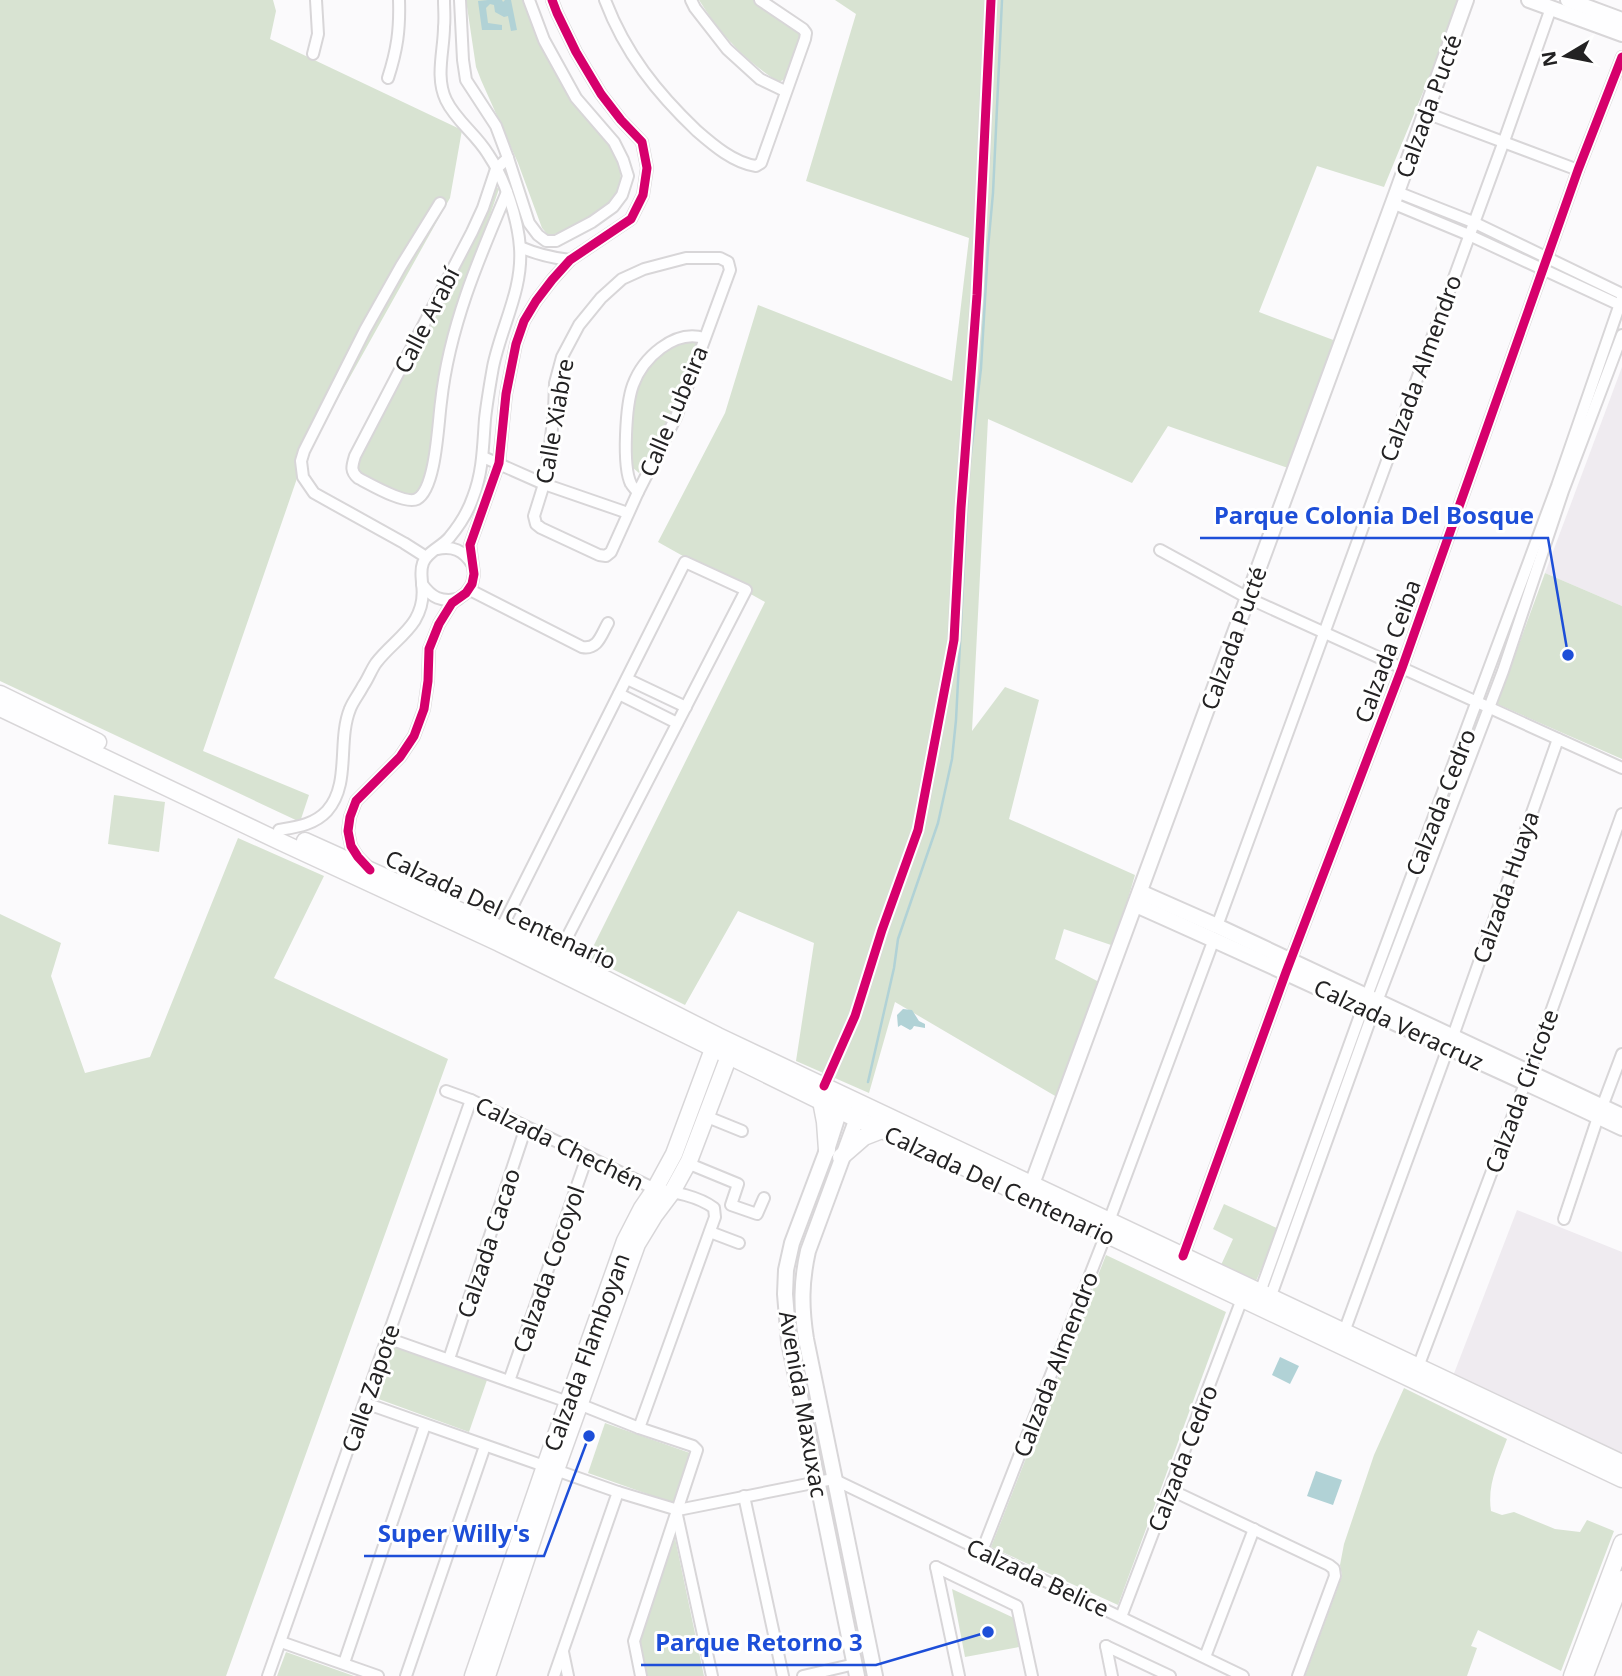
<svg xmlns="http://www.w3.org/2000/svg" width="1622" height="1676" font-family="'Noto Sans',sans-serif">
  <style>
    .built { fill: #efebf0 }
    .green { fill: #d8e3d2 }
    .water { fill: #b1d2d6 }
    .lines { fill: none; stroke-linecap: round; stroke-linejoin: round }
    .stream { stroke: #b1d2d6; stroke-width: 2.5 }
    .minor-casing { stroke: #d8d6d8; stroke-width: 14 }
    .tertiary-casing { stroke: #d8d6d8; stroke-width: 18 }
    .secondary-casing { stroke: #d8d6d8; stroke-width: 19 }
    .minor { stroke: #fefeff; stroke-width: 10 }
    .tertiary { stroke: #fefeff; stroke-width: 14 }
    .secondary { stroke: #fefeff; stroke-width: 16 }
    .cycleway-casing { stroke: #fff; stroke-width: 13 }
    .cycleway { stroke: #d6006c; stroke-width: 9 }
    .labels { text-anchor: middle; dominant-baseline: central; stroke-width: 6; stroke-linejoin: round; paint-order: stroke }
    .street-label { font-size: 23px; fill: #232223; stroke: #fff }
    .leader { fill: none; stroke: #1d4ed8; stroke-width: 2.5 }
    .callout-dot { fill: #1d4ed8; stroke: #fff; stroke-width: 2.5 }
    .callout-label { font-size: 24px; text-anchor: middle; font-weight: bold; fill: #1d4ed8; stroke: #fff; stroke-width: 6; stroke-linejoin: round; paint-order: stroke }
  </style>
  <rect width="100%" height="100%" fill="#fbfafc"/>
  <g class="built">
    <polygon points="1622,367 1622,606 1545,573"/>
    <polygon points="1517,1210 1622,1252 1622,1455 1453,1376"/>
  </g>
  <g class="green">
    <polygon points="0,0 273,0 276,11 270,39 462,130 450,198 303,461 203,751 309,795 300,822 0,681"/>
    <path d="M466,0H523C537,37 554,73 577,106C590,125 610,141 618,163C621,171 622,182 619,189C610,209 569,234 548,235L542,228L518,163L481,80L476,67Z"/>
    <path d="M699,0H754L800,31L802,36L785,79L779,82C745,61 720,34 699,0Z"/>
    <polygon points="835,0 1461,0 1384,187 1317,166 1259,312 1336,341 1288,468 1168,426 1132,483 988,419 972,731 1005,687 1039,700 1009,819 1135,875 1114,946 1064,929 1055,959 1101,983 1062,1100 895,1002 869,1093 796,1061 814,943 738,911 685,1005 588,957 765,602 658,542 725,413 758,305 952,381 969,238 806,181 856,14"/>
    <polygon points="496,187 499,189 454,319 436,392 432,436 425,485 415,495 404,495 360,476 356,466 411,360"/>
    <path d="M694,339L698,343L673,414L639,473L632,467C631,439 628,394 644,370C649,362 670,347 678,343C683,341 689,340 694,339Z"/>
    <polygon points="1545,573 1622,606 1622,759 1497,704"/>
    <polygon points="114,795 165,802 159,852 108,844"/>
    <polygon points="238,838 324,876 274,978 448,1059 226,1676 0,1676 0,914 61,943 51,976 85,1073 150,1057"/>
    <polygon points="1224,1204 1279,1229 1256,1281 1221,1265 1233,1239 1213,1229"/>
    <polygon points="1106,1255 1226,1312 1118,1605 991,1547"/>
    <polygon points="392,1345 487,1380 469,1432 373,1397"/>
    <path d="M1404,1388L1507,1439C1498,1463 1487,1485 1491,1511L1502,1515L1514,1512L1555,1529L1580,1532L1587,1520L1614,1531L1561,1671L1478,1630L1471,1646L1477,1648L1467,1676H1305L1342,1576L1340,1565L1344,1544L1374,1455Z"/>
    <polygon points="605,1423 690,1453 673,1503 588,1473"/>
    <polygon points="675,1538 704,1676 646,1676 638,1642"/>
    <polygon points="952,1589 1014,1618 1019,1647 965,1657"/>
    <polygon points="286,1652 354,1676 277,1676"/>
  </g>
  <g class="water">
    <polygon points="488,0 502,0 503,2 505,0 511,0 517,30 511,31 508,16 504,17 495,12 494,5 490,4 486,8 488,23 502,25 502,30 482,30 478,1"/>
    <polygon points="903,1009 912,1010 919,1021 925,1024 925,1028 914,1026 912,1029 910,1030 901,1025 898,1027 897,1015"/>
    <polygon points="1280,1357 1299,1366 1290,1384 1272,1375"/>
    <polygon points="1316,1471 1342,1480 1333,1505 1307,1496"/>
  </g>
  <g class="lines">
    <polyline class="stream" points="868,1082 894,968 898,939 938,823 952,759 956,720 969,470 981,368 988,248 993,193 1002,0"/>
    <defs>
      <g id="minor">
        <polyline points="460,0 463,60 466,80 496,126 508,158 529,223 538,235 546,241 556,241 592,222 613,207 622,195 628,176 623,160 614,142 576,98 544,40 529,0"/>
        <path d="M605,0C625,53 657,93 697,131C713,145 734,163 756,166L761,163L805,39L806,33L803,29L760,0"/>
        <polyline points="691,0 695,8 727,49 760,79 785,91"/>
        <polyline points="313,54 318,34 316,0"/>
        <path d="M388,78C397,50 400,30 399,0"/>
        <polyline points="1426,113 1578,170"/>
        <path d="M507,192C478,260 449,328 441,402C438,423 436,489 417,499C405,505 370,484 358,478C350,471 352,466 355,456L472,232L483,208L496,169L508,158"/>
        <polyline points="1397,192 1473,222 1622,294"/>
        <polyline points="1392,203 1469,235 1622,306"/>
        <path d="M520,247C536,254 553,258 570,260"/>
        <polygon points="686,258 720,258 728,262 730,270 676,417 638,492 611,552 606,556 599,555 541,528 536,524 534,516 544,484 550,445 554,412 555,383 562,357 579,325 601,298 622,279 644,269"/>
        <polyline points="483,457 544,484 628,513"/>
        <path d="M638,492C637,491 631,485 631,484C622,466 626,404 633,385C643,358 674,329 704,338"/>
        <path d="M437,549C453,546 463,550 472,564"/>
        <polyline points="1160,550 1248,598 1622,768"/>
        <polyline points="426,557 404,543 314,493 303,477 301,461 304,451 365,330 401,266 440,203"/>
        <path d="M422,584C432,598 441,602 458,599"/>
        <path d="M470,590L582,647C598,650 601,635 608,623"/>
        <polyline points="627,679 686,707"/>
        <polyline points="619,694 677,723"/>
        <path d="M279,830C296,827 314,825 327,811C351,784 337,741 350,709C353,701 359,694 363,686C368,679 371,670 376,663C388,647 405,636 415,620C422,608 424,597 422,584C422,577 420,571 423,563C427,552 441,547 449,538C459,526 468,512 473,497C483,472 483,445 485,419C487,401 490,384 493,367C501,327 523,290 520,248C518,219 505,179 488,154C476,134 456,121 446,100C435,77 444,50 444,27C445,18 444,9 444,0"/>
        <polyline points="366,865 358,857 351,846 348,831 350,817 356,801 400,757 414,736 424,709 428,681 429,649 439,624 452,603 466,593 472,584 474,574 470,545 499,463 506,394 516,344 524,321 536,301 552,280 570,260 631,219 643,195 647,168 642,142 621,120 601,94 576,52 557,13 552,0"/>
        <polyline points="1217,926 1504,141 1551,8"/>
        <polyline points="501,929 685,562 746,590 558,955"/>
        <polyline points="1453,1036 1558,739"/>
        <polyline points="824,1086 855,1016 882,930 918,830 954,640 961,508 977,295 991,0"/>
        <path d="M446,1091L471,1100L655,1189C674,1192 698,1196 714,1208L715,1217L639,1428"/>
        <polyline points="1602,1107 1622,1054"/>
        <polyline points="705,1116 742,1131"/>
        <polyline points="687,1163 738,1184 731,1205 757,1214 764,1198"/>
        <polyline points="1564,1219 1598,1117"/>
        <polyline points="710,1232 739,1243"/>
        <polyline points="1183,1256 1286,972 1402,668 1578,170 1622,57"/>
        <polyline points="1259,1295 1367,996 1557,486 1622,298"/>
        <polyline points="1269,1301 1373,1012 1503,671 1563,491 1622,335"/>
        <polyline points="1344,1332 1448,1048"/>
        <polyline points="387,1338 568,1402 579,1404 639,1428 693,1446 697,1450 634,1641 641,1676"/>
        <polyline points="449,1359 526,1127"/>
        <polyline points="1418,1367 1529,1073 1622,814"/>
        <polyline points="509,1381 587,1157"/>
        <polyline points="365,1403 618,1492 678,1510 833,1479 1243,1676"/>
        <polyline points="1171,1490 1329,1565 1334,1569 1335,1576 1298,1676"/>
        <polyline points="744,1496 783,1676"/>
        <polyline points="677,1515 712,1676"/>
        <polyline points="982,1551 1106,1234 1109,1221 1214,939"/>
        <polyline points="936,1567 1017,1606 1032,1676"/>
        <polyline points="936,1567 959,1676"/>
        <polyline points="1121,1617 1242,1299"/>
        <polyline points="281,1642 378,1676"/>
        <polyline points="1106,1646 1170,1676"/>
        <polyline points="1106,1646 1112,1676"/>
        <polyline points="563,1652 568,1676"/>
        <polyline points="1205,1657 1254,1529"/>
        <polyline points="344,1663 425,1425"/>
        <polyline points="268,1676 471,1100"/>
        <polyline points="406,1676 485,1446"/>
        <polyline points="554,1676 618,1492"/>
        <polyline points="803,1676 855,1664"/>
      </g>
      <g id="tertiary">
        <polyline points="1529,0 1622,34"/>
        <polyline points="1568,0 1622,20"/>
        <polyline points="1140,892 1217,926 1622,1116"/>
        <path d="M1136,905C1240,951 1343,999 1447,1047C1506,1074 1564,1100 1622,1128"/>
        <polyline points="842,1103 827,1150 792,1243 786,1270 785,1294 789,1342 857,1676"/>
        <path d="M860,1110L808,1251C801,1282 801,1307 806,1339L875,1676"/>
        <polyline points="1028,1195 1397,192 1466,0"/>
      </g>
      <g id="secondary">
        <polyline points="0,694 98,742"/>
        <polyline points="0,708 281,842 499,943 857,1119 926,1149 1622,1479"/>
        <polyline points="305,841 558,955 718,1036 1622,1463"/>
        <polyline points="821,1101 825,1122 827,1150"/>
        <polyline points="841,1157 864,1137 882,1130"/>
        <polyline points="473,1676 545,1466 625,1241 642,1208 655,1189 674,1154 716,1041"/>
        <polyline points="487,1676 556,1470 637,1244 654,1216 672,1192 689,1161 732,1048"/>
        <polyline points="1572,1676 1622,1543"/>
        <polyline points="1585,1676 1622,1579"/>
      </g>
    </defs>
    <use href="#minor" class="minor-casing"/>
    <use href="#tertiary" class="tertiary-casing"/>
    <use href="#secondary" class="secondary-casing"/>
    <use href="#minor" class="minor"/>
    <use href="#tertiary" class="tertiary"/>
    <use href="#secondary" class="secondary"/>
    <defs>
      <g id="cycleway">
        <polyline points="370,870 358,857 351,846 348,831 350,817 356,801 400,757 414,736 424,709 428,681 429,649 439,624 452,603 466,593 472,584 474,574 470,545 499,463 506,394 516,344 524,321 536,301 552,280 570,260 631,219 643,195 647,168 642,142 621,120 601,94 576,52 557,13 552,0"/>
        <polyline points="824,1086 855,1016 882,930 918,830 954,640 961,508 977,295 991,0"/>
        <polyline points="1183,1256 1286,972 1402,668 1578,170 1622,57"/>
      </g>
    </defs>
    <use href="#cycleway" class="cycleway-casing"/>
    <use href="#cycleway" class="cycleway"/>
  </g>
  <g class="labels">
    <g class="street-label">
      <text transform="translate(1428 106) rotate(-70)">Calzada Pucté</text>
      <text transform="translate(426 320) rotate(-63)">Calle Arabí</text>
      <text transform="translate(1420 368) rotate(-70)">Calzada Almendro</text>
      <text transform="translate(673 411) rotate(-67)">Calle Lubeira</text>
      <text transform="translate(554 421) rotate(-80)">Calle Xiabre</text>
      <text transform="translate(1233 638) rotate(-70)">Calzada Pucté</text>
      <text transform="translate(1387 651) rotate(-70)">Calzada Ceiba</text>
      <text transform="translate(1440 802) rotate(-69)">Calzada Cedro</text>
      <text transform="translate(1505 887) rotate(-71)">Calzada Huaya</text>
      <text transform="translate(501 909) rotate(25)">Calzada Del Centenario</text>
      <text transform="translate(1399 1024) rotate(25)">Calzada Veracruz</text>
      <text transform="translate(1521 1091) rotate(-70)">Calzada Ciricote</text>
      <text transform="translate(560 1143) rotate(26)">Calzada Chechén</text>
      <text transform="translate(1000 1185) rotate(25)">Calzada Del Centenario</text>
      <text transform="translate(488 1243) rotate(-72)">Calzada Cacao</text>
      <text transform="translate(548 1269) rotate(-71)">Calzada Cocoyol</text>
      <text transform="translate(586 1352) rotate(-70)">Calzada Flamboyan</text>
      <text transform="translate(1055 1364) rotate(-69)">Calzada Almendro</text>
      <text transform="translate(370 1388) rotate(-71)">Calle Zapote</text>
      <text transform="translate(804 1404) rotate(80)">Avenida Maxuxac</text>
      <text transform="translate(1182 1458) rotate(-69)">Calzada Cedro</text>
      <text transform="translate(1038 1577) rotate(25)">Calzada Belice</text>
    </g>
  </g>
  <path class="leader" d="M1568 655L1548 538H1200M589 1436L544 1556H364M988 1632L876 1665H641"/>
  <g class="callout-dot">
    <circle cx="1568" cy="655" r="7"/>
    <circle cx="589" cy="1436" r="7"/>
    <circle cx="988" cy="1632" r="7"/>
  </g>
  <g class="callout-label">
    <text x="1374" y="524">Parque Colonia Del Bosque</text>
    <text x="454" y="1542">Super Willy's</text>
    <text x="759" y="1651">Parque Retorno 3</text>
  </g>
  <g transform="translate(1566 56) rotate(260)" stroke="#ffffff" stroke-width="5" paint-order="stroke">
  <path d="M0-5L12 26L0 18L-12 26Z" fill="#232223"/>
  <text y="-10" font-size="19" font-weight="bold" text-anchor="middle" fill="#232223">N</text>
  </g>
</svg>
